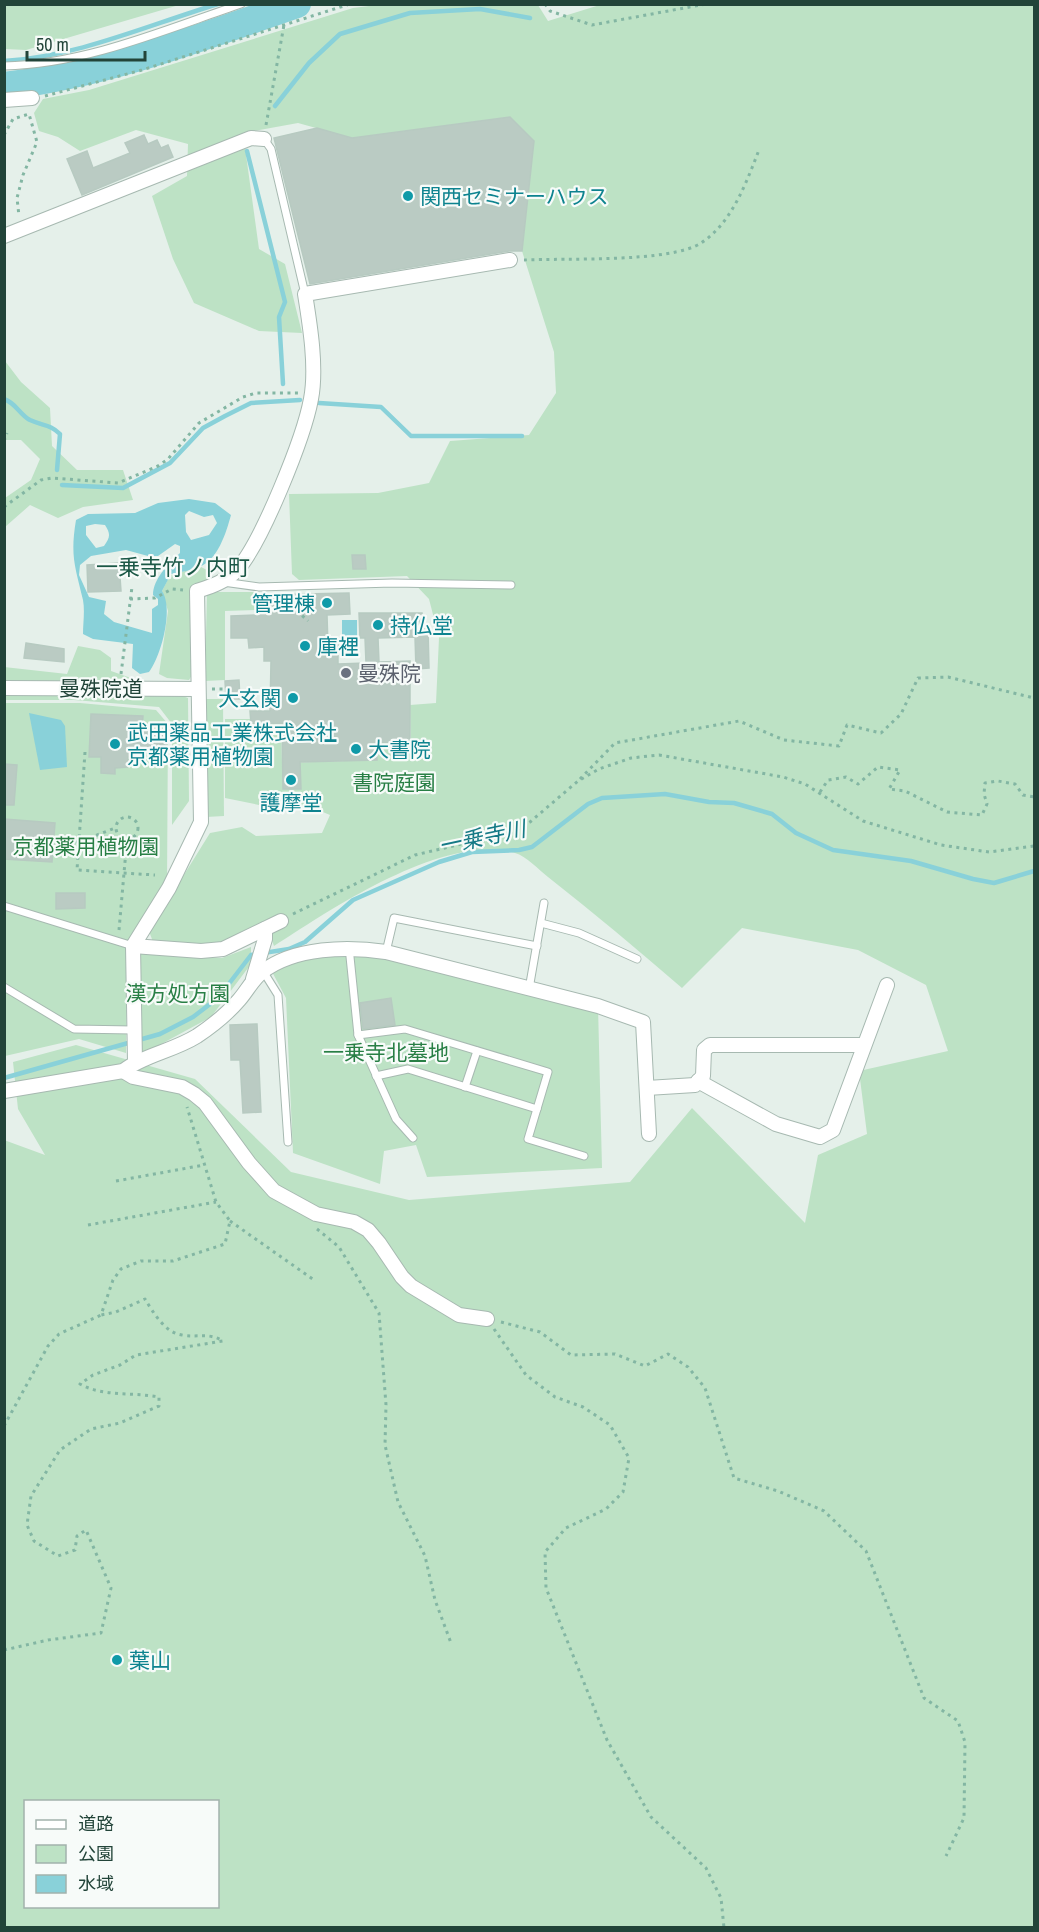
<svg xmlns="http://www.w3.org/2000/svg" width="1039" height="1932" font-family="'Archivo Narrow','Noto Sans JP',sans-serif">
  <style>
    .green { fill: #bde2c5; fill-rule: evenodd }
    .water { fill: #89d1d9; fill-rule: evenodd }
    .lines { fill: none; stroke-linecap: round; stroke-linejoin: round }
    .stream { stroke: #89d1d9; stroke-width: 4.5 }
    .river { stroke: #89d1d9; stroke-width: 28 }
    .building { fill: #bacbc3; stroke: #b7cac1; stroke-width: 1.5 }
    .lane-casing { stroke: #a7b9b1; stroke-width: 9 }
    .street-casing { stroke: #a7b9b1; stroke-width: 16 }
    .path { stroke: #83b6a3; stroke-width: 3; stroke-dasharray: 3 4.5; stroke-linecap: butt }
    .lane { stroke: #fff; stroke-width: 7 }
    .street { stroke: #fff; stroke-width: 14 }
    .culture-dot { fill: #0f9aa8; stroke: #f7fbf9; stroke-width: 2 }
    .worship-dot { fill: #6b7280; stroke: #f7fbf9; stroke-width: 2 }
    .labels { text-anchor: middle; dominant-baseline: central; stroke-width: 4.5; stroke-linejoin: round; paint-order: stroke }
    .culture-label { font-size: 21px; fill: #0d838f; stroke: #f7fbf9; text-anchor: start }
    .worship-label { font-size: 21px; fill: #5b616d; stroke: #f7fbf9; text-anchor: start }
    .street-label { font-size: 21px; fill: #224439; stroke: #f7fbf9 }
    .park-label { font-size: 21px; fill: #287f45; stroke: #f7fbf9 }
    .neighbourhood-label { font-size: 22px; fill: #1b5846; stroke: #f7fbf9 }
    .water-label { font-size: 22px; font-style: italic; fill: #157a86; stroke: #f7fbf9 }
  </style>
  <rect width="100%" height="100%" fill="#e5f0ea"/>
  <g class="green">
    <path d="M603,4L1034,5V1927H5L4,1140L45,1155L18,1109L13,1062L76,1045L195,1079L291,1172L409,1200L630,1182L692,1108L805,1223L818,1155L867,1134L859,1071L948,1051L926,985L858,950L742,928L682,988C638,950 594,913 548,877C539,870 526,856 515,853C443,833 333,908 274,946L265,921L214,947L153,942L149,931L210,833L242,827L256,836L322,833L330,815L318,810H284L225,798V719H250V725L281,724L282,763L377,760V743L411,742L410,705L436,703L439,638L429,599L407,576L299,580L292,574L289,494L378,493L429,483L450,441L529,435L556,393L554,352L522,251L534,141L509,117L352,138L298,123L243,133L259,249L285,264L302,333L259,331L194,303L173,259L152,196L187,176L188,144L136,130L80,151L58,137L39,131L34,113L43,99L89,90L353,8L377,5H538L548,21ZM26,1802H218V1906H26Z"/>
    <polygon points="4,5 5,4 179,5 26,50 5,49"/>
    <polygon points="5,361 21,382 50,408 52,446 77,470 123,470 133,500 83,507 58,518 30,505 5,527 5,498 31,480 40,459 21,440 5,440"/>
    <polygon points="201,567 207,570 209,579 205,583 192,675 189,680 167,678 159,674 168,611 162,591 170,575"/>
    <polygon points="207,592 257,592 257,610 225,611 225,680 205,681"/>
    <polygon points="78,646 100,650 111,658 111,671 188,698 189,801 172,825 172,724 159,707 74,700 5,700 4,667 67,674"/>
    <polygon points="205,699 223,699 224,816 206,817"/>
    <polygon points="4,703 80,703 156,710 168,724 167,886 127,942 126,1053 79,1039 5,1056"/>
    <polygon points="251,947 251,964 211,1017 141,1055 141,953 222,958"/>
    <polygon points="358,947 598,1006 602,1168 427,1177 416,1145 384,1151 380,1184 293,1153 286,998 270,968"/>
  </g>
  <g class="water">
    <path d="M189,499L215,503L231,515C226,533 218,560 199,567C190,571 180,572 171,574L162,591C174,609 161,656 149,672L140,674L132,668L133,644L93,639L83,634C83,623 85,611 83,600C75,566 70,556 76,520L88,514L135,513L158,503ZM189,511L204,517L213,515L217,523L209,535L191,540L186,532L185,515ZM95,524L105,525C111,534 110,538 104,546L96,548L86,535V526ZM175,544L180,546V553C169,563 153,579 153,595L158,599V605L152,609V633L114,622L104,614L106,601L89,597L79,575L80,565L91,556L126,550L148,556H158Z"/>
    <rect x="342" y="620" width="15" height="24"/>
    <polygon points="29,713 61,720 65,726 67,767 40,770"/>
  </g>
  <g class="lines">
    <g class="stream">
      <path d="M4,61C77,57 148,25 218,4"/>
      <polyline points="275,106 309,63 340,34 410,13 480,9 530,18"/>
      <polyline points="247,151 285,302 279,317 283,384"/>
      <path d="M4,399C16,403 20,415 30,420C43,426 50,424 60,434L57,470"/>
      <polyline points="319,403 381,407 411,436 522,436"/>
      <polyline points="62,485 123,488 170,463 203,428 225,416 251,403 300,400"/>
      <polyline points="4,1078 160,1034 193,1017 218,998 251,955 289,949 305,942 353,900 439,862 472,852 519,850 532,847 588,804 602,798 665,794 709,802 734,803 772,814 796,833 833,850 911,861 973,879 994,883 1034,871"/>
    </g>
    <path class="river" d="M4,86C105,74 202,37 297,4"/>
  </g>
  <g class="building">
    <polygon points="510,117 534,141 522,251 509,251 310,284 274,138 317,128 352,138"/>
    <polygon points="144,135 148,144 157,140 161,148 168,145 173,157 82,195 67,159 87,151 93,168 130,153 125,143"/>
    <polygon points="352,555 365,555 366,569 353,569"/>
    <polygon points="119,563 121,591 88,592 87,565"/>
    <polygon points="349,593 350,614 327,615 328,646 338,645 338,664 366,663 365,638 360,638 359,613 422,613 423,629 428,629 429,668 416,669 415,637 378,638 379,662 410,661 410,742 376,743 377,760 300,762 301,789 283,789 282,723 251,724 250,711 270,711 271,661 264,661 264,647 249,648 248,638 231,638 231,616 258,615 257,595"/>
    <polygon points="26,643 64,649 64,662 24,658"/>
    <polygon points="239,680 240,699 226,699 225,681"/>
    <polygon points="91,714 143,716 142,730 167,731 166,752 141,751 141,757 128,757 128,767 115,768 115,774 101,773 101,757 89,757"/>
    <polygon points="4,764 17,765 14,805 4,805"/>
    <polygon points="4,819 55,823 52,862 4,859"/>
    <polygon points="56,893 85,893 85,908 56,909"/>
    <polygon points="391,998 395,1025 363,1029 360,1003"/>
    <polygon points="257,1024 261,1112 243,1113 240,1060 231,1060 230,1025"/>
  </g>
  <g class="lines">
    <defs>
      <g id="lane">
        <path d="M4,66C86,64 164,30 241,4"/>
        <polyline points="264,139 271,149 305,294"/>
        <polyline points="223,582 259,587 392,583 511,585"/>
        <polyline points="4,906 133,946"/>
        <polyline points="541,923 579,933 637,959"/>
        <polyline points="349,947 358,1035 396,1119 413,1138"/>
        <polyline points="386,952 394,918 537,946"/>
        <polyline points="263,971 278,995 288,1142"/>
        <polyline points="4,987 74,1029 133,1030"/>
        <polyline points="529,989 544,903"/>
        <polyline points="358,1035 405,1029 548,1072 528,1139 584,1156"/>
        <polyline points="376,1076 408,1069 537,1109"/>
        <polyline points="465,1087 477,1051"/>
      </g>
      <g id="street">
        <polyline points="4,100 32,98"/>
        <polyline points="4,236 251,138 264,139"/>
        <polyline points="4,688 198,689"/>
        <polyline points="133,946 201,951 223,949 281,921"/>
        <polyline points="253,979 265,939 265,929"/>
        <path d="M135,1062L133,946L169,888L201,822L197,591C212,586 225,582 237,570C262,542 304,437 311,399C317,368 310,325 305,294L510,260"/>
        <polyline points="123,1071 133,1077 182,1087 194,1094 205,1103 249,1163 274,1191 316,1214 354,1222 368,1230 379,1243 402,1277 411,1286 459,1315 487,1319"/>
        <polyline points="698,1081 776,1124 820,1137 833,1130 887,985"/>
        <polyline points="647,1088 695,1085 703,1076 704,1050 710,1045 864,1045"/>
        <path d="M4,1091L123,1071C144,1055 173,1051 197,1036C212,1026 227,1014 239,1000C247,991 252,980 262,972C294,947 348,946 386,952L598,1006L643,1022L649,1134"/>
      </g>
    </defs>
    <use href="#lane" class="lane-casing"/>
    <use href="#street" class="street-casing"/>
    <g class="path">
      <polyline points="545,4 550,11 592,25 706,4"/>
      <polyline points="45,96 142,70 350,4"/>
      <polyline points="266,125 284,25"/>
      <polyline points="4,135 13,119 29,114 37,142 23,175 17,198 19,216"/>
      <path d="M524,260C565,258 670,263 701,243C732,223 746,183 759,150"/>
      <polyline points="4,441 7,433"/>
      <polyline points="4,507 41,480 52,478 118,483 158,466 168,459 199,423 243,397 256,393 298,393"/>
      <polyline points="130,599 155,598 172,589 183,590"/>
      <polyline points="296,603 297,611 308,621"/>
      <polyline points="121,674 132,587"/>
      <polyline points="212,689 226,689"/>
      <polyline points="85,752 77,870 155,875"/>
      <polyline points="580,779 615,743 739,721 784,740 839,746 847,725 881,733 901,714 918,678 948,677 1034,698"/>
      <polyline points="820,792 828,780 846,777 858,784 878,767 900,770 889,789 905,791 947,812 982,815 987,804 984,794 985,783 998,781 1015,784 1023,795 1034,797"/>
      <circle cx="127" cy="828" r="11"/>
      <polyline points="60,840 79,842 115,828"/>
      <polyline points="293,914 415,855 512,832 530,822 578,781 599,769 631,758 659,755 783,777 805,784 863,821 941,845 989,852 1034,846"/>
      <polyline points="119,930 127,839"/>
      <polyline points="116,1181 204,1165"/>
      <polyline points="230,1221 314,1280"/>
      <polyline points="88,1225 216,1202"/>
      <polyline points="317,1229 339,1247 379,1313 386,1405 385,1445 398,1502 425,1556 435,1600 451,1643"/>
      <polyline points="501,1322 540,1332 571,1355 615,1354 645,1366 668,1354 688,1367 705,1388 734,1478 778,1491 824,1511 866,1551 924,1698 958,1721 965,1742 964,1818 946,1856"/>
      <polyline points="494,1329 526,1375 555,1397 583,1407 610,1425 629,1458 623,1492 606,1509 566,1528 545,1552 546,1588 607,1740 651,1817 706,1868 721,1898 724,1928"/>
      <polyline points="4,1426 48,1346 59,1334 101,1315"/>
      <path d="M4,1650L48,1640L101,1633L111,1588L86,1530L77,1536L75,1550L58,1556L34,1541L27,1525L31,1496L60,1450L91,1429L120,1423L159,1406V1397C133,1392 103,1397 80,1384L93,1375L120,1365L136,1355L223,1341C208,1332 198,1338 182,1335C165,1333 153,1312 145,1299L116,1312L101,1315L113,1280L121,1269L141,1261H173L225,1244L230,1221L216,1202L187,1107"/>
    </g>
    <use href="#lane" class="lane"/>
    <use href="#street" class="street"/>
  </g>
  <g class="culture-dot">
    <circle cx="408" cy="196" r="6"/>
    <circle cx="327" cy="603" r="6"/>
    <circle cx="378" cy="625" r="6"/>
    <circle cx="305" cy="646" r="6"/>
    <circle cx="293" cy="698" r="6"/>
    <circle cx="115" cy="744" r="6"/>
    <circle cx="356" cy="749" r="6"/>
    <circle cx="291" cy="780" r="6"/>
    <circle cx="117" cy="1660" r="6"/>
  </g>
  <circle class="worship-dot" cx="346" cy="673" r="6"/>
  <g class="labels">
    <g class="culture-label">
      <text x="420" y="196">関西セミナーハウス</text>
      <text x="315" y="603" text-anchor="end">管理棟</text>
      <text x="390" y="625">持仏堂</text>
      <text x="317" y="646">庫裡</text>
      <text x="281" y="698" text-anchor="end">大玄関</text>
      <text x="127" y="732">武田薬品工業株式会社<tspan x="127" dy="24">京都薬用植物園</tspan></text>
      <text x="368" y="749">大書院</text>
      <text x="291" y="802" text-anchor="middle">護摩堂</text>
      <text x="129" y="1660">葉山</text>
    </g>
    <g class="worship-label">
      <text x="358" y="673">曼殊院</text>
    </g>
    <g class="street-label">
      <text x="101" y="688">曼殊院道</text>
    </g>
    <g class="park-label">
      <text x="394" y="782">書院庭園</text>
      <text x="86" y="846">京都薬用植物園</text>
      <text x="178" y="993">漢方処方園</text>
      <text x="386" y="1052">一乗寺北墓地</text>
    </g>
    <g class="neighbourhood-label">
      <text x="173" y="567">一乗寺竹ノ内町</text>
    </g>
    <g class="water-label">
      <text transform="translate(482 837) rotate(-12)">一乗寺川</text>
    </g>
  </g>
  <rect width="1039" height="1932" fill="none" stroke="#224439" stroke-width="12"/>
  <rect x="24" y="1800" width="195" height="108" fill="#f7fbf9" stroke="#a2b2ac" stroke-width="1.5"/>
  <rect x="36" y="1820" width="30" height="9" fill="#ffffff" stroke="#a2b2ac" stroke-width="1.5"/>
  <text x="78" y="1830" font-size="18" fill="#224439">道路</text>
  <rect x="36" y="1845" width="30" height="18" fill="#bde2c5" stroke="#a2b2ac" stroke-width="1.5"/>
  <text x="78" y="1860" font-size="18" fill="#224439">公園</text>
  <rect x="36" y="1875" width="30" height="18" fill="#89d1d9" stroke="#a2b2ac" stroke-width="1.5"/>
  <text x="78" y="1890" font-size="18" fill="#224439">水域</text>
  <path d="M27 51v9h118v-9" fill="none" stroke="#224439" stroke-width="3"/>
  <text x="36" y="51" font-size="18" fill="#224439" stroke="#f7fbf9" stroke-width="4.5" paint-order="stroke">50 m</text>
</svg>
